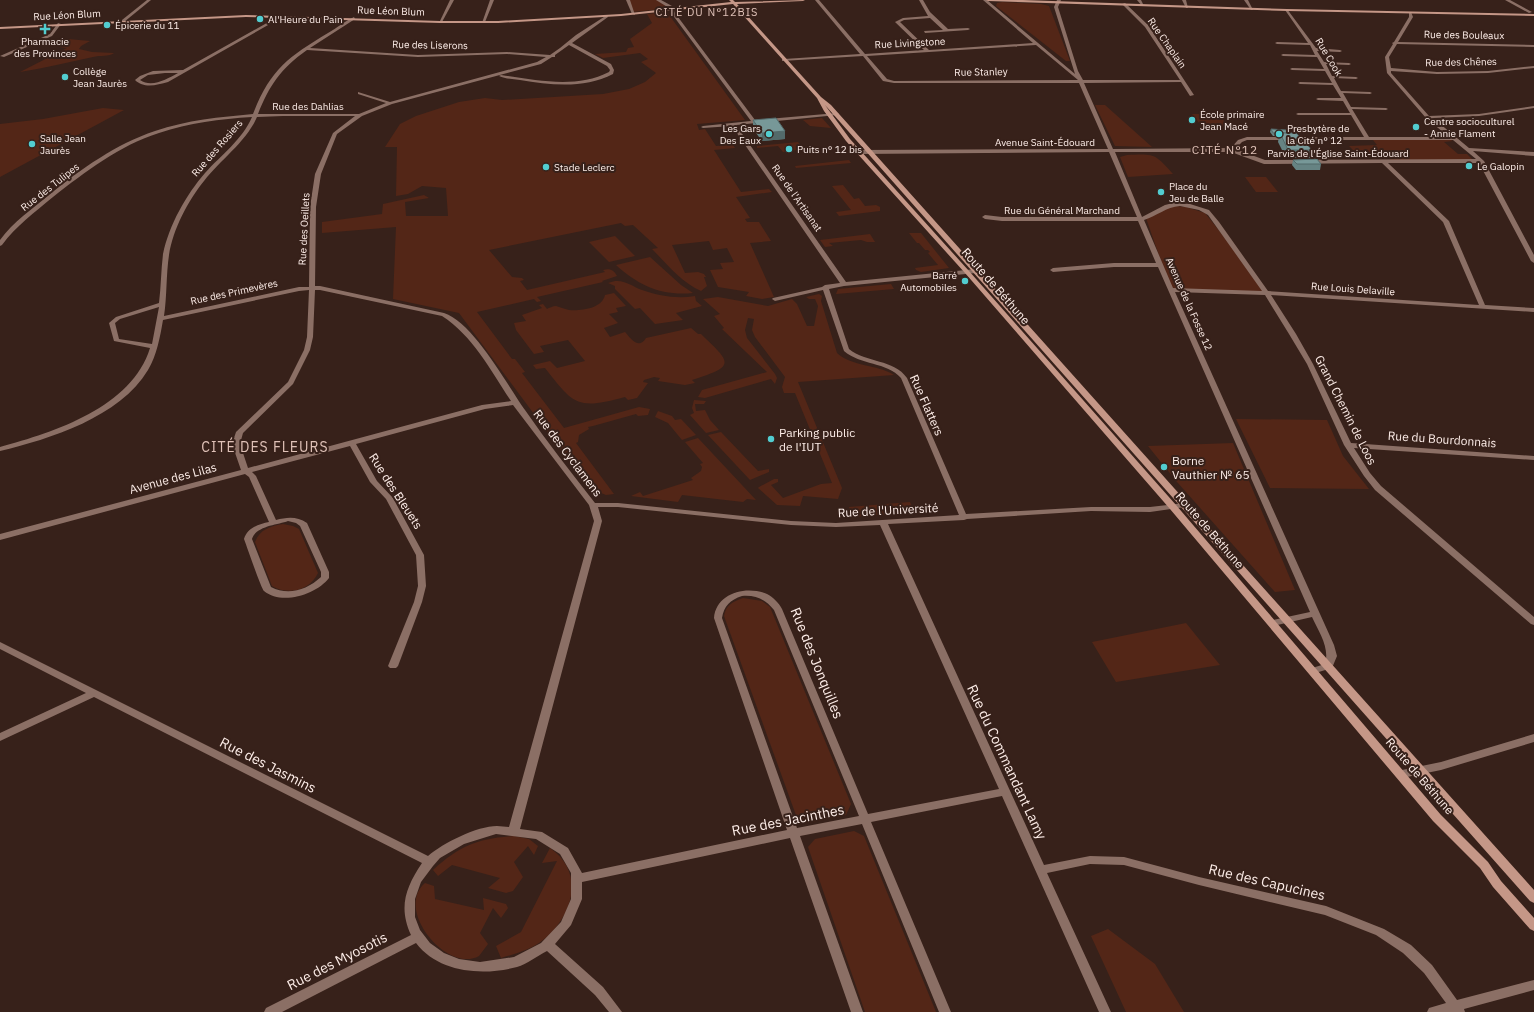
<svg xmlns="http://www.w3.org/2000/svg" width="1534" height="1012" font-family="'IBM Plex Sans',sans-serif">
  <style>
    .green { fill: #532617 }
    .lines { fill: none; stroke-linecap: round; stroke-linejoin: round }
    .street { fill: #8b6f65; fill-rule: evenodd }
    .secondary { fill: #c59787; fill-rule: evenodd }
    .wall { fill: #668383 }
    .shaded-wall { fill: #536a6a }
    .building { fill: #779898; stroke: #536a6a }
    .poi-dot { fill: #52cdd0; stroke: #37211a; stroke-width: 1.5 }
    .labels { text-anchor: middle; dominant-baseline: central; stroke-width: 4; stroke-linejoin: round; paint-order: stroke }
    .far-street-label { font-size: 10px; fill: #fdede8; stroke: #37211a }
    .far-poi-label { font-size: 10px; fill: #fdede8; stroke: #37211a; text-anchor: start }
    .far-neighbourhood-label { font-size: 11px; letter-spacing: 1px; fill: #e0c2b8; stroke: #37211a }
    .far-quarter-label { font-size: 12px; letter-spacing: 1px; fill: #e0c2b8; stroke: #37211a }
    .street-label { font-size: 12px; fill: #fdede8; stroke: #37211a }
    .poi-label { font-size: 12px; fill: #fdede8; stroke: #37211a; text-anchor: start }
    .quarter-label { font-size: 14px; letter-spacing: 1px; fill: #e0c2b8; stroke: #37211a }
    .near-street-label { font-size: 14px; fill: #fdede8; stroke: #37211a }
  </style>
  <rect width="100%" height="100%" fill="#37211a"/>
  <g class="green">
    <polygon points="628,0 658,0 671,8 633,12"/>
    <polygon points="1002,2 1041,4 1049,6 1070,61 1066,61 996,6 997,3"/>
    <path d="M667,12L745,120L697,124L699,130L705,129L716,146L733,145L735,148L714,150L741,192L769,189L772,192L736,197L750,218L745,219L747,222H759L771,241L750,243L774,297L762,299L746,296L749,292L718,287L710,270L723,269L720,263L734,262L727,248L713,250L709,241L672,245L685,273L698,272L704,274L706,277H704L707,286L701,291C681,282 667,264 652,249L658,248L633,225L625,226L621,223L489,250L512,277L522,278L524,280L520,281L527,290L605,272L603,270C610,268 614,270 617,276L602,281L603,282L537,297L541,301L537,302L534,299L477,312L512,359H515L525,372L522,373L564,428L639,407L650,409L648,415L638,416L636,414L593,426L588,427L589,429L579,435L578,442L576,443L614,494L606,495L589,488L459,313L393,299L396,227L322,233V222L382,214L383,204L424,195L429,198L405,202L406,216H448L446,188L422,186L408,194L396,196L397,147H385L400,124L416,116L459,102L485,98L502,100L603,94L629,89L645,82L656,73L641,62L648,59L640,53L603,58L595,54L626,52L628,48L634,47L630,39L652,23L647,14Z"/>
    <path d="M68,39L90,41L81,46L79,49L92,52L114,53C109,57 100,55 93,57C68,62 45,68 20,72L67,48L52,46Z"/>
    <polygon points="1095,105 1105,105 1152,147 1115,146"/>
    <polygon points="103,108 124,110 0,177 0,124 43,119"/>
    <polygon points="1192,114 1218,114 1231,129 1204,129"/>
    <polygon points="822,118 831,128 810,126 803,120"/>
    <polygon points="1373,140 1450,140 1453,141 1444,142 1458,154 1467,154 1473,160 1391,160 1384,154 1357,154 1349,146 1377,145"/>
    <polygon points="798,142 804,149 783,152 778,146 757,148 757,146"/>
    <path d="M1127,155C1155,154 1154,153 1173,174L1128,177L1120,157Z"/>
    <polygon points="849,160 851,163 796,168 795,166"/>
    <polygon points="1245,177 1266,177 1278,192 1256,192"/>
    <polygon points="843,185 854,199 859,198 865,206 876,205 880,207 880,211 839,216 836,212 851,210 832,186"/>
    <polygon points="1165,205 1186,207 1205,213 1269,293 1171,290 1146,218"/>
    <polygon points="909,233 921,233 949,268 921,272 916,270 915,268 938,265 928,253 930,252 928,250 925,250 919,243 917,243"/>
    <polygon points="870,234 875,242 867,242 861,240 829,243 833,246 825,247 820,240"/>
    <polygon points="615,236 635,256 609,262 589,242"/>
    <path d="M650,257L681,285L693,293C662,296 639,286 616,265Z"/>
    <path d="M615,281C625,280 632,286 642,290C659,296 677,299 695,296L696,301L702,306L676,313L683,320L655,324L640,308L635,309L615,289V286L608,283Z"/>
    <polygon points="891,284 894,289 836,294 838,289"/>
    <path d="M614,293L626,306L616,308L618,312L609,314L618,323L604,328L610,337L625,332C631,339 639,350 646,338L691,328L698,334H701C731,363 737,366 692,380L695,383L685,385L658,381L660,378L654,377L644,380L643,382L648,383L637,398L628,400L625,397C577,410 574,405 545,368L536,369L533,365L550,361L557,368L585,361L568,340L540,346L544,352L534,354L516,330L514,323L526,321L522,315L542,308L539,305L543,304L547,309C549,308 553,306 556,306C560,307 564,309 569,310C580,311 602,309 605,295Z"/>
    <path d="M819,294L822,296L821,301L837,353C852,367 877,364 894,375L798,382L842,488L838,499L803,496L800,506L777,505L758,488L759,487L774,479H778V482L771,485L783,498L821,484L832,483L795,393H784L782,387L785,377L755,337L752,330L754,319L748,318L745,330L747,338L775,374L777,378L775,384L771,379L705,398L698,397L702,390L767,372L722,329L724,328L714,316L720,314L703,299L718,297L768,306L792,299L797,304L807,326H814L818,306L815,299H809L806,297Z"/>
    <polygon points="694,400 706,401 704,404 695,404 696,411 705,410 710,420 719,430 706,433 690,415 694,413 692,408"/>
    <polygon points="658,411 672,416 675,420 681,419 696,435 682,440 668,423 655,417"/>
    <polygon points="1236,419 1327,420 1343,456 1369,489 1270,488"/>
    <polygon points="721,432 758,471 769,469 769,472 750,480 708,435"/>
    <polygon points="698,438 756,500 747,499 743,502 682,495 678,502 631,496 640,492 643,496 693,480 691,478 701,471 702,467 700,464 703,463 685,442"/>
    <polygon points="1233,443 1295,590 1275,592 1177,482 1148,446"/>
    <polygon points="910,502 914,512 852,517 849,507"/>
    <path d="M283,524L293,526L299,529L318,573C310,590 289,596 272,586L255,542C260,529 271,526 283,524Z"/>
    <path d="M743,598L762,601L770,607L851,804L846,815L807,823L797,818L724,616C726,605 732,602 743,598Z"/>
    <polygon points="1186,623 1220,665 1116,682 1092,642"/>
    <polygon points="854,831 864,836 936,1012 865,1012 808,847 815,839"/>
    <path d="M514,836L529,839L538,846L534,855L528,846L514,862L523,877L513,891L506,893L488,888L500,878L452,865L438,876L433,870C461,845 477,839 514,836Z"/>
    <path d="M550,848C586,873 573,916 543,940C532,949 515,954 501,958L496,946L521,932L557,861L542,863Z"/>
    <path d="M425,883L434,886L435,899L484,910L483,898L506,904L508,908L501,918L493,908L480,933L488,944L479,956C447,974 394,909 425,883Z"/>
    <polygon points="1108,929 1155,964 1184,1012 1126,1012 1091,936"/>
  </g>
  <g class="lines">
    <g class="street">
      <polygon points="147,0 151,0 124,22 122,22 122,20"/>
      <polygon points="450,0 454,0 442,22 439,23"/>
      <polygon points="490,0 494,0 485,22 482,23"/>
      <polygon points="626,0 630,0 635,15 632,14"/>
      <path d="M656,0H661L672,6L675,13L755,120L837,113L839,114L837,115L736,125L846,282L976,269L979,271L976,273L844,286L829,289L849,349C866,363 894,359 907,378L966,514L1091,507H1150L1185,503L1189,505L1185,507L1150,512L1091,511L967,519L964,520L888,524L1044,865L1090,856L1124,857L1199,877L1326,906L1384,929L1411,945L1432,965L1457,1000L1534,980V990L1464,1009L1465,1012H1427L1429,1008L1446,1003L1424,973L1403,953L1376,935L1325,915L1199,885L1124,865L1090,864L1047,873L1111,1012H1099L1002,796L871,822L951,1012H939L862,824L800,836L863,1012H851L790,838L582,882V899L571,925L555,944L603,987L622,1012H609L595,995L547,951C537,956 527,964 517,967C483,976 439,973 416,943L282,1012H264L266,1008L411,935C398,907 406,887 422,863L94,697L0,741V733L86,693L0,649V642L428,856C443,843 477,826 497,826C501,826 505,827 509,827L594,521L589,505L513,405L485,409L356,444L377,481L393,498L424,555L426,586L422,602L398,666L396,668H390L388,666L414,602L418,586L416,555L386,499L370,482L350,446L252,472L256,476L276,520C287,517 297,516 307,523L329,572V578C317,594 282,606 264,591C261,588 247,547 244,539C247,528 259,524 269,522L249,477L245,474L0,540V534L241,470L232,444L236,432L288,382L304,350L307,337L309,290L299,291L163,320C160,337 157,355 148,370C120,417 50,439 0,451V447C55,432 132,407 150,348L114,341L109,323L116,317L159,303C161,287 161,270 163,254C169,225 186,195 205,173C221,155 242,140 252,117C220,119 189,123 159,133C120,145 85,172 53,197C35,212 16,226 2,245L0,246V240C13,222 32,209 49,195C81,169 116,144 155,131C187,120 220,117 253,114C270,70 288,57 328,33C337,28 345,21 354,17L355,19L310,48L418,55L507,52L550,55L560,48L576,35L607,15L608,17L572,43L611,64L614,70L613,74C584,89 551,85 520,80C513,79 505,79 499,76L501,75C536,80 576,89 609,72L610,70L607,66L569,45L555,55V57H552L541,64L392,104L362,116L337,134L321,174L316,207L315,286H320L444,313C474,323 507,385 525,410C547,442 571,472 595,503H618L791,521L836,523L959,515L901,378C887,362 860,365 844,351L823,290L775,301L772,299L773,298L822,287L825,285L840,283L732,126L703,128L701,127L703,126L751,121L672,14L669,8ZM307,50L418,57L507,54L546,57L537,62L390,102L358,92V94L386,103L359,114H258C269,86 281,68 307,50ZM283,116H355L333,133L315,174L310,207L309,287H299L164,316C167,296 166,275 169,255C173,229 188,201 204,181C221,159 246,142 257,117ZM315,290H320L442,316C473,336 491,371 511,401L482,405L248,468L240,444L243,433L293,384L310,350L313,337ZM159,307L152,344L119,339L115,323L120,319ZM598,507H618L791,525L836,527L880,525L999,789L868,814L782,609C779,603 773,597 767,594C746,585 716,593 714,618L787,830L582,873L568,848L542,832L520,829L602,521ZM288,521L296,523L300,526L321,572V577C307,590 288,596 271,587L252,539C256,526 277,525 288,521ZM742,596C756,595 765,599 774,610L859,816L797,828L722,618C724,606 730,600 742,596ZM496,834L536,839L560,854L571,873V899L561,922L541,943L514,957L480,962L459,959L444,953L430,943L420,930L415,917V899L421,882L433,866L440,858L464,844Z"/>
      <path d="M815,0H819L865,54L924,50L895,22L903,18L928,16L919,0H923L930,12L948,29L968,28L970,29L968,30L925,33L924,31L943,30L930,18L904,20L900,22L929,50L1033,43L983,0H987L1075,74L1054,7L1057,0H1061L1058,7L1078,71L1083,80H1180L1145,27L1122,4L1125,3L1148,25L1194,95L1190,96L1181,82L1084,83L1113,149L1231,148L1238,140L1247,137H1364L1351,115H1298L1296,114L1298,113H1350L1343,101L1318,100L1316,99L1318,98H1341L1333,85L1300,84L1298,83L1300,82L1332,83L1325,71L1292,70L1290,69L1292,68L1324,69L1317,57L1283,56L1281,55L1283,54L1315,55L1310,45L1277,44L1275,43L1277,42L1308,43L1285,10L1287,9L1316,48L1340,50L1342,51L1340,52L1317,51L1324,62L1349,63L1351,64L1349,65L1326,64L1332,76L1356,77L1358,78L1356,79L1334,78L1341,91L1370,92L1372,93L1370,94L1343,93L1351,107L1386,108L1388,109L1386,110L1352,109L1369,137H1449L1426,118L1387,73L1385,57L1393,44L1392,43L1394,42L1409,17V12H1411L1413,17L1398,42L1534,45V47L1397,44L1389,57L1391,68L1437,72L1488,71L1534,66V68L1488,73L1437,74L1391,71V73L1429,116L1479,114L1534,106V108L1479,116L1433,118L1469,148L1534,152V156L1473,151L1484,161L1534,255V263L1531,261L1479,163H1388L1449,221L1485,305L1534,308V312L1271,295L1296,334L1313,364L1351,443L1534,456V460L1354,448L1370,473L1381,486L1534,617V625L1531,624L1375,490L1364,476L1344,445L1307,364L1289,334L1265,295L1175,292L1334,645L1337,656L1332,668L1312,674L1309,673L1307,671L1309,669L1325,664C1330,648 1319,632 1312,617L1273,626L1270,625L1269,623L1270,621L1273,620L1310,612L1158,267H1114L1053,272L1050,270L1053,268L1114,263H1156L1138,221H1002L985,219L982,217L985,215L1002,217H1137L1109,152L858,154L855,152L858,150L1108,149L1079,83H894L883,81L863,56L782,61V59H784L860,54ZM1036,45L1078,80L894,81L887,79L867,56ZM1247,140H1453L1476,159L1265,160L1235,149L1242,142ZM1115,152H1231L1264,164L1382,163L1443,222L1479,305L1268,291L1219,222L1209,210L1190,204L1173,203L1165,205L1142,217ZM1180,206L1199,210L1208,215L1262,291L1173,288L1144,220C1157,216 1166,207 1180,206Z"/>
      <polygon points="1137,0 1141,0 1144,6 1142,6"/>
      <polygon points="1182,0 1186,0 1188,8 1186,8"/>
      <polygon points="1244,0 1248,0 1253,10 1251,10"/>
      <polygon points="1505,0 1510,0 1532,12 1529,13"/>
      <path d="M281,15L284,16L168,82C157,85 144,89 135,80L140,76L153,71L183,70ZM165,73H178C167,79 152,88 140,80L148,75Z"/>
      <polygon points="58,23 61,24 52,36 4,57 0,56 50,34"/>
      <polygon points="1534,734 1534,742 1441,770 1402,778 1398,777 1397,774 1398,771 1402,770 1441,762"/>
    </g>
    <g class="secondary">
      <polygon points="729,0 733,0 735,2 805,0 803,1 737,4 821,97 831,105 1534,890 1534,903 1530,901 825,105 850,139 969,271 1176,505 1441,815 1488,862 1501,881 1534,918 1534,931 1530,929 1493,887 1480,868 1433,821 1170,509 965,273 846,141 824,111 817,98 733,4 621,16 498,23 440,23 246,17 0,29 0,27 246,15 440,21 498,21 621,14 731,2"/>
      <polygon points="986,0 1023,0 1287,9 1534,14 1534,16 1287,11 988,1"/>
    </g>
  </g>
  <g class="wall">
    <polygon points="753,120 785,131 785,139 762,141 753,129"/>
    <polygon points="1271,129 1289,133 1312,150 1310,158 1286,158 1278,142 1279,136 1273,136 1270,132"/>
    <polygon points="1293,160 1321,164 1320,170 1296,170 1292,165"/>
  </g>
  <polygon class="shaded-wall" points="785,131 785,139 762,141 762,133"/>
  <g class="building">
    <polygon points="776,118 785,131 762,133 753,120"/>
    <polygon points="1271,129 1287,130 1289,133 1273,133"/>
    <polygon points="1280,133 1296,133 1312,150 1288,150"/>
    <polygon points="1317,159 1321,164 1297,164 1293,160"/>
  </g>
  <g class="poi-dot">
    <circle cx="260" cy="19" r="4"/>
    <circle cx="107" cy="25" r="4"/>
    <path d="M43 23h4v4h4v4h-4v4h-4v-4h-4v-4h4z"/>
    <circle cx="65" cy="77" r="4"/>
    <circle cx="1192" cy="120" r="4"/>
    <circle cx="1416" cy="127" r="4"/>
    <circle cx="769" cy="134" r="4"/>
    <circle cx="1279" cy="134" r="4"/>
    <circle cx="32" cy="144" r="4"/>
    <circle cx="789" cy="149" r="4"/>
    <circle cx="1469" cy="166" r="4"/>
    <circle cx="546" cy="167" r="4"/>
    <circle cx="1161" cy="192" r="4"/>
    <circle cx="965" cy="281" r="4"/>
    <circle cx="771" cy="439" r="4"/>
    <circle cx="1164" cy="467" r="4"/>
  </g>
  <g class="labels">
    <g class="far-street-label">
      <text transform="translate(391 11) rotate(2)">Rue Léon Blum</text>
      <text transform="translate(67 15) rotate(-3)">Rue Léon Blum</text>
      <text transform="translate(1464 35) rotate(1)">Rue des Bouleaux</text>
      <text transform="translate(910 43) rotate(-3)">Rue Livingstone</text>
      <text transform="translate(1167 43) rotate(55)">Rue Chaplain</text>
      <text transform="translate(430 45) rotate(1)">Rue des Liserons</text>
      <text transform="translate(1329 57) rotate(59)">Rue Cook</text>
      <text transform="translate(1461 62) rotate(-1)">Rue des Chênes</text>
      <text transform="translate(981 72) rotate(-1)">Rue Stanley</text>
      <text x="308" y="106">Rue des Dahlias</text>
      <text x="1045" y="142">Avenue Saint-Édouard</text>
      <text transform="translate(217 148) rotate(-49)">Rue des Rosiers</text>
      <text x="1338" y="153">Parvis de l'Église Saint-Édouard</text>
      <text transform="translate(50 187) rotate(-38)">Rue des Tulipes</text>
      <text transform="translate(797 198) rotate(55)">Rue de l'Artisanat</text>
      <text x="1062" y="210">Rue du Général Marchand</text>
      <text transform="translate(304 229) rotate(-87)">Rue des Oeillets</text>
      <text transform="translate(1353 289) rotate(4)">Rue Louis Delaville</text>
      <text transform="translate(234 292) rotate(-12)">Rue des Primevères</text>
      <text transform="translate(1189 304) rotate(66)">Avenue de la Fosse 12</text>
    </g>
    <g class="far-poi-label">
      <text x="268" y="19">Al'Heure du Pain</text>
      <text x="115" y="25">Épicerie du 11</text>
      <text x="45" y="41" text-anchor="middle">Pharmacie<tspan x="45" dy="12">des Provinces</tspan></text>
      <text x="73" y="71">Collège<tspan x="73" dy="12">Jean Jaurès</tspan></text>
      <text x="1200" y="114">École primaire<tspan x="1200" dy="12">Jean Macé</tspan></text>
      <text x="1424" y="121">Centre socioculturel<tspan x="1424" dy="12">- Annie Flament</tspan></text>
      <text x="761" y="128" text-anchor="end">Les Gars<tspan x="761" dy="12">Des Eaux</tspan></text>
      <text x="1287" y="128">Presbytère de<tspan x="1287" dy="12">la Cité n° 12</tspan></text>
      <text x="40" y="138">Salle Jean<tspan x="40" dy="12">Jaurès</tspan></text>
      <text x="797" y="149">Puits n° 12 bis</text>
      <text x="1477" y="166">Le Galopin</text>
      <text x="554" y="167">Stade Leclerc</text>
      <text x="1169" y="186">Place du<tspan x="1169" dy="12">Jeu de Balle</tspan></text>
      <text x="957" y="275" text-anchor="end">Barré<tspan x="957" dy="12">Automobiles</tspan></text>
    </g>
    <g class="far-neighbourhood-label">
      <text x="707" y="12">CITÉ DU N°12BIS</text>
    </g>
    <g class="far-quarter-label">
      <text x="1225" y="149">CITÉ N°12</text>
    </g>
    <g class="street-label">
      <text transform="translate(996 286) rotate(49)">Route de Béthune</text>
      <text transform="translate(927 405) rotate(66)">Rue Flatters</text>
      <text transform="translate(1346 410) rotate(63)">Grand Chemin de Loos</text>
      <text transform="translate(1442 439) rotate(4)">Rue du Bourdonnais</text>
      <text transform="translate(568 453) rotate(53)">Rue des Cyclamens</text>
      <text transform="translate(173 478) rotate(-15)">Avenue des Lilas</text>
      <text transform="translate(396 491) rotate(57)">Rue des Bleuets</text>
      <text transform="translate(888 510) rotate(-3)">Rue de l'Université</text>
      <text transform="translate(1210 530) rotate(49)">Route de Béthune</text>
      <text transform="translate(1420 776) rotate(49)">Route de Béthune</text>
    </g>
    <g class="poi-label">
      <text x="779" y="432">Parking public<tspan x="779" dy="14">de l'IUT</tspan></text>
      <text x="1172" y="460">Borne<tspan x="1172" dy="14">Vauthier № 65</tspan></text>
    </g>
    <g class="quarter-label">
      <text x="265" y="447">CITÉ DES FLEURS</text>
    </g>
    <g class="near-street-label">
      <text transform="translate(817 663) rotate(68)">Rue des Jonquilles</text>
      <text transform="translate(1007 762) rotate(65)">Rue du Commandant Lamy</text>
      <text transform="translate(268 765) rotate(27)">Rue des Jasmins</text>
      <text transform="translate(788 820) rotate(-11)">Rue des Jacinthes</text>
      <text transform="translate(1267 882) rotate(13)">Rue des Capucines</text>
      <text transform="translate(337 961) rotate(-27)">Rue des Myosotis</text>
    </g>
  </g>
</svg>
